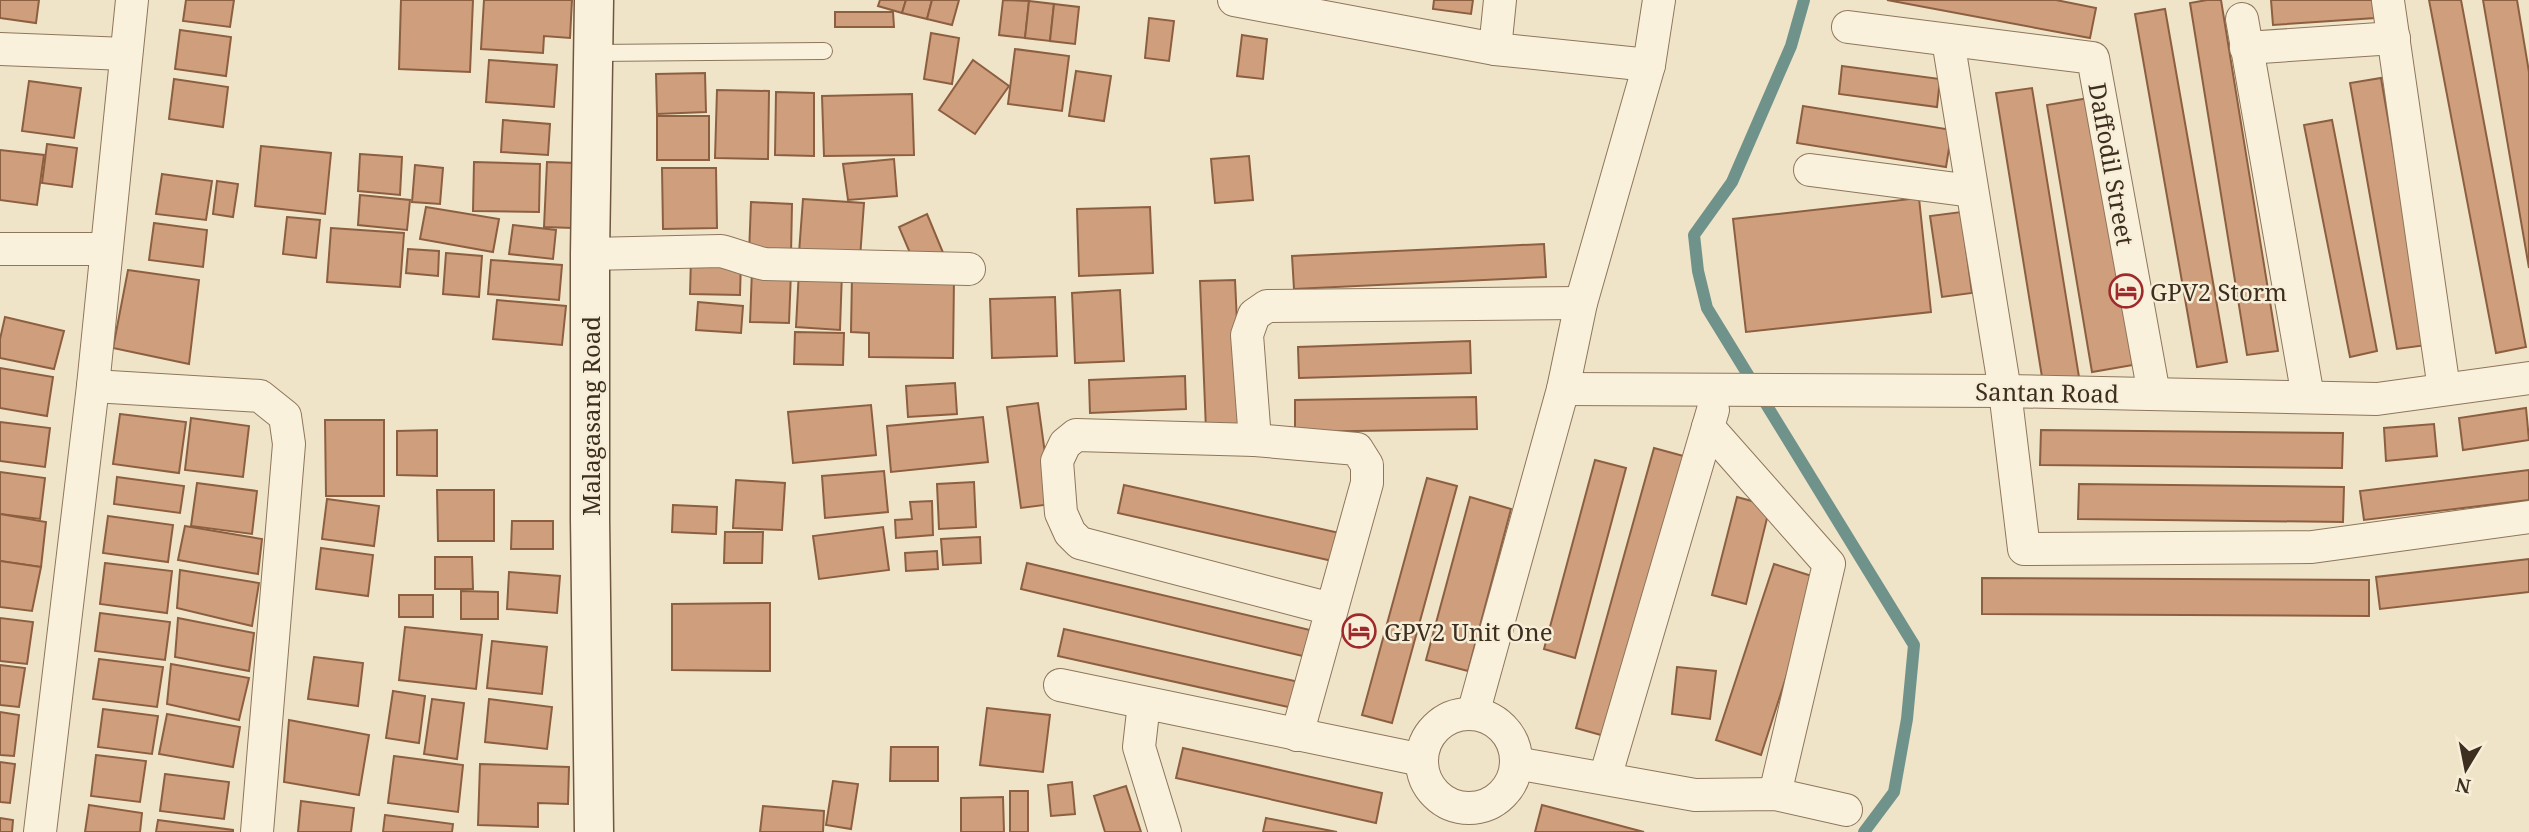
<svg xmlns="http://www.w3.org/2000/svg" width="2529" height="832" font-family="'Noto Serif',serif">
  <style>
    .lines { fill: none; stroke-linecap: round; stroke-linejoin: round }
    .stream { stroke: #6f938a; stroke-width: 12 }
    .building { fill: #cf9f7d; stroke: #8d5f41; stroke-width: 2 }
    .service-casing { stroke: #8d765c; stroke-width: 18 }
    .minor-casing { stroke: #8d765c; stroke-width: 34 }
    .secondary-casing { stroke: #6f573f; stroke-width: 41 }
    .service { stroke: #faf1dc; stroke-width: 16 }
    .minor { stroke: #faf1dc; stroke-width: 32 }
    .secondary { stroke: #faf1dc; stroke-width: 38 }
    .labels { text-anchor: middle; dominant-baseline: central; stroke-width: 5; stroke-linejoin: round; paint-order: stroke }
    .street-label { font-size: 24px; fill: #3d2e20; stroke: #f7eed8 }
    .poi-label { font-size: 24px; fill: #3d2e20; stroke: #f7eed8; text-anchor: start }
  </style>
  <rect width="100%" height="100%" fill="#f0e4c8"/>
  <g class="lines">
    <polyline class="stream" points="1804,0 1791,46 1732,182 1694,235 1698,271 1707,308 1914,645 1907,719 1894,792 1864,832"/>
  </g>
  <g class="building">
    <polygon points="0,0 39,0 36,23 0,18"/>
    <polygon points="186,0 234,0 230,27 183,21"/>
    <polygon points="401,0 473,0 470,72 399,69"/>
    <polygon points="484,0 572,0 570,38 544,36 543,53 481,49"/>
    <polygon points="880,0 906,0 902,13 878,6"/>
    <polygon points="906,0 932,0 927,19 902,13"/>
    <polygon points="932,0 959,0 952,25 927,19"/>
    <polygon points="1003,0 1029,1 1025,38 999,35"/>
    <polygon points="1434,0 1473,0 1471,14 1433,9"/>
    <polygon points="1887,0 2056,0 2096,8 2090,38"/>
    <polygon points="2207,0 2221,0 2278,351 2247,355 2190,3"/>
    <polygon points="2271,0 2373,0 2375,18 2273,25"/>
    <polygon points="2429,0 2461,0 2526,347 2496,353"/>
    <polygon points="2483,0 2517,0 2529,72 2529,268"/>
    <polygon points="1029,1 1054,4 1050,41 1025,38"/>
    <polygon points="1054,4 1079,7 1075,44 1050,41"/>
    <polygon points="2165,9 2227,362 2197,367 2135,14"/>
    <polygon points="835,12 893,12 894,27 835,27"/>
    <polygon points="1149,18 1174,21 1169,61 1145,58"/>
    <polygon points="180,30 231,37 226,76 175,69"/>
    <polygon points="931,33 959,38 952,84 924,79"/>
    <polygon points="1242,35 1267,39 1263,79 1237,76"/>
    <polygon points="1015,49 1069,56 1062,111 1008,104"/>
    <polygon points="489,60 557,65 554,107 486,102"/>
    <polygon points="973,60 1009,86 975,134 939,110"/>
    <polygon points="1842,66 1940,79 1937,107 1839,94"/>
    <polygon points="1076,71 1111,76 1104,121 1069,116"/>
    <polygon points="705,73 706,112 657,114 656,74"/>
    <polygon points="2381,78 2427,345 2397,349 2350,83"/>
    <polygon points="174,79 228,87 223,127 169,119"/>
    <polygon points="29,81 81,88 74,138 22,131"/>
    <polygon points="2032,88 2079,377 2043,383 1996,93"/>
    <polygon points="717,90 769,91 768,159 715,158"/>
    <polygon points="776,92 814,93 814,156 775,155"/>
    <polygon points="912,94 914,155 824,156 822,96"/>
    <polygon points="2089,98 2133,365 2092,372 2047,105"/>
    <polygon points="1803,106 1952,130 1946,167 1797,143"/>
    <rect x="657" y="116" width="52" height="44"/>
    <polygon points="503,120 550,124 548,155 501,152"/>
    <polygon points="2332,120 2377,351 2350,357 2304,125"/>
    <polygon points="47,144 77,148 72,187 42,183"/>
    <polygon points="261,146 331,153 325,214 255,206"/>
    <polygon points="0,150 44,155 37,205 0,200"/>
    <polygon points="360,154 402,157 400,195 358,191"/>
    <polygon points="1249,156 1253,200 1215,203 1211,159"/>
    <polygon points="894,159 897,196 848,200 843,164"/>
    <polygon points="474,162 540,164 539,212 473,211"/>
    <polygon points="547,162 576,163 573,228 544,227"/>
    <polygon points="415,165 443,168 440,204 412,202"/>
    <polygon points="662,168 716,168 717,228 663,229"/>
    <polygon points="162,174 212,181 206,220 156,214"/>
    <polygon points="217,181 238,184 233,217 213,214"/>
    <polygon points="360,195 410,200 407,230 358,225"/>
    <polygon points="1919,198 1931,312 1746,332 1733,219"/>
    <polygon points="803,199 864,203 860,258 799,253"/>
    <polygon points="751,202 792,204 791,255 749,254"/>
    <polygon points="426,207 499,219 493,252 420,239"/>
    <polygon points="1150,207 1153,273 1079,276 1077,209"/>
    <polygon points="1961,212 1972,293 1942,297 1930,216"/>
    <polygon points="927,214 944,255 916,267 899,227"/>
    <polygon points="287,217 320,220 316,258 283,254"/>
    <polygon points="154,223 207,230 203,267 149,260"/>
    <polygon points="513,225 556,230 553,259 509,254"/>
    <polygon points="331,228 404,233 400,287 327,282"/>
    <polygon points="1544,244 1546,277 1294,289 1292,256"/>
    <polygon points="408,249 439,251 438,276 406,273"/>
    <polygon points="446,253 482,256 479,297 443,294"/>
    <polygon points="691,259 741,260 740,295 690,294"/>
    <polygon points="491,260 562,265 559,300 488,294"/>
    <polygon points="128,270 199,280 189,364 113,348"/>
    <polygon points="752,270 791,272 789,323 750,322"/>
    <polygon points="799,270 842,272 840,330 796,327"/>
    <polygon points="852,276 954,277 953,358 869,357 869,333 851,332"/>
    <polygon points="1235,280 1242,428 1206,430 1200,281"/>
    <polygon points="1120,290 1124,361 1075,363 1072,293"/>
    <polygon points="1055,297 1057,356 992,358 990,299"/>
    <polygon points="497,300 566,306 562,345 493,339"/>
    <polygon points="698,302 743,306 741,333 696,330"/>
    <polygon points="5,317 64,331 54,369 0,358 0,339"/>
    <polygon points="795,332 844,333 843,365 794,364"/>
    <polygon points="1470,341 1471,373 1299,378 1298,347"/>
    <polygon points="0,368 53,377 47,416 0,408"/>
    <polygon points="1185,376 1186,409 1090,413 1089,380"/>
    <polygon points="955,383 957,414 908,417 906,386"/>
    <polygon points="1476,397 1477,429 1295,432 1295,400"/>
    <polygon points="1038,403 1052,504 1021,508 1007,407"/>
    <polygon points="871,405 876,455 793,463 788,412"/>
    <polygon points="2526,408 2529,440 2463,450 2459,418"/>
    <polygon points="120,414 186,422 179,473 113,464"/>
    <polygon points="983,417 988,462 891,472 887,426"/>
    <polygon points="191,418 249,426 243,477 185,470"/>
    <polygon points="325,420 384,420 384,496 326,496"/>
    <polygon points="0,422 50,428 45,467 0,461"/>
    <polygon points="2434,424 2437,456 2386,461 2384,428"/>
    <polygon points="437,430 437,476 397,475 397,431"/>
    <polygon points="2041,430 2343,433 2342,468 2040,465"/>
    <polygon points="1654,448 1687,457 1608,737 1576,728"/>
    <polygon points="1595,460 1626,468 1575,658 1544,649"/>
    <polygon points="2529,470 2529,500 2364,520 2360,491"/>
    <polygon points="884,471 888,512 825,518 822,476"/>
    <polygon points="0,472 45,478 40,519 0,514"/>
    <polygon points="117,477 184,486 180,513 114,504"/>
    <polygon points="1427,478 1457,486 1392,723 1362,715"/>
    <polygon points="736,480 785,483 782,530 733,528"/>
    <polygon points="974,482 976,527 939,529 937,484"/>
    <polygon points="197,483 257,491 252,534 191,526"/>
    <polygon points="2079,484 2344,487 2343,522 2078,519"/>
    <polygon points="1124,485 1344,534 1337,562 1118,513"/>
    <polygon points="437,490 494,490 494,541 438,541"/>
    <polygon points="1470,497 1511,509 1468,671 1426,660"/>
    <polygon points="1737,497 1770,506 1746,604 1712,595"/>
    <polygon points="327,499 379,506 374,546 322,539"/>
    <polygon points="932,501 933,535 896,538 895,520 912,519 910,502"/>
    <polygon points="673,505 717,507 716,534 672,532"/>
    <polygon points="0,514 46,522 41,567 0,561"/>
    <polygon points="108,516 173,525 168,562 103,553"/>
    <polygon points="512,521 553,521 553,549 511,549"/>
    <polygon points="185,526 262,539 258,574 178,560"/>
    <polygon points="883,527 889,570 819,579 813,536"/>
    <polygon points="725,532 763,532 762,563 724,563"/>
    <polygon points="980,537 981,563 943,565 941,539"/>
    <polygon points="321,548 373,555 368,596 316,589"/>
    <polygon points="937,551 938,569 906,571 905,553"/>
    <polygon points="435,557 472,557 473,589 435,589"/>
    <polygon points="2529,559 2529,592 2380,609 2376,577"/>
    <polygon points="0,561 41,567 32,611 0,607"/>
    <polygon points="105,563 172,571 167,613 100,604"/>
    <polygon points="1027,563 1314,631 1307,657 1021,589"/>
    <polygon points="1774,564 1818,578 1761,755 1716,740"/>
    <polygon points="180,570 259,583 252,626 177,608"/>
    <polygon points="509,572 560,576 557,613 507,609"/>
    <polygon points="1982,578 2369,580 2369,616 1982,614"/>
    <polygon points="461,591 498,592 498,619 461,619"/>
    <rect x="399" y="595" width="34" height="22"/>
    <polygon points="770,603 770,671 672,670 672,604"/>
    <polygon points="100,613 170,622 165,660 95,651"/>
    <polygon points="0,618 33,622 27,664 0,661"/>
    <polygon points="178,618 254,633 249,671 175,657"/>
    <polygon points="405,627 482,635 476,689 399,680"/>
    <polygon points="1064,629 1299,682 1293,708 1058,656"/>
    <polygon points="492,641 547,647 542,694 487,688"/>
    <polygon points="314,657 363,663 358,706 308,699"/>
    <polygon points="99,659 163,667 157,707 93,699"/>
    <polygon points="171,664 249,678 239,720 167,704"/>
    <polygon points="0,665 25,668 19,707 0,705"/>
    <polygon points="1677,667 1716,671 1710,719 1672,714"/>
    <polygon points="393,691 425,696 419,743 386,738"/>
    <polygon points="432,699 464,703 457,759 424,754"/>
    <polygon points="489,699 552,707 547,749 485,742"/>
    <polygon points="987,708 1050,715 1043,772 980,765"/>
    <polygon points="103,709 158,716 152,754 98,747"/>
    <polygon points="0,712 19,715 14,756 0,755"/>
    <polygon points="167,714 240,727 233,767 159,754"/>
    <polygon points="289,720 369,735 359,795 284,782"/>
    <polygon points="891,747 938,747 938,781 890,781"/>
    <polygon points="1183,748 1382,793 1376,823 1176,778"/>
    <polygon points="96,755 146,761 140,802 91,796"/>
    <polygon points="394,756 463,765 458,812 388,803"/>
    <polygon points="0,762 15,764 10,803 0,802"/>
    <polygon points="480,764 569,767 568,804 538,803 538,827 478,825"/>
    <polygon points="165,774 229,782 224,819 160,811"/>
    <polygon points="833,781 858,784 851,829 826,825"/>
    <polygon points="1072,782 1075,814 1051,816 1048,785"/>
    <polygon points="1126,786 1141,832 1105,832 1094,796"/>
    <rect x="1010" y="791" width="18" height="41"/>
    <polygon points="1003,797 1004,832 961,832 961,798"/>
    <polygon points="301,801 354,808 351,832 298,832"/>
    <polygon points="89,805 142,813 140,832 85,832"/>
    <polygon points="1542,805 1644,832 1535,832"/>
    <polygon points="763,806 824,811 823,832 760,832"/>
    <polygon points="385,815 453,824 452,832 383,832"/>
    <polygon points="0,818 13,820 12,832 0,832"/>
    <polygon points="1266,818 1337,832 1263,832"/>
    <polygon points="158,820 233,830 233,832 156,832"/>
  </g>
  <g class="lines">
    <defs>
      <polyline id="service" points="594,53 824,51"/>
      <g id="minor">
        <polyline points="1234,0 1495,49 1649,65"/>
        <polyline points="2388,1 2444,389"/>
        <polyline points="2242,19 2308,397"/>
        <polyline points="1848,27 2093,58 2154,394"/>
        <polyline points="1948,40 2005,391 2024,549 2312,547 2529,517"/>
        <polyline points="2246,48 2394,38"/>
        <polyline points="0,49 126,54"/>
        <polyline points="1495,49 1500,0"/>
        <polyline points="1810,170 1972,191"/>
        <polyline points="0,249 106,249"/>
        <path d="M590,254L721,251C737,255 749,261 765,264L969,269"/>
        <polyline points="93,386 260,396 285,416 289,444 257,832"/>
        <polyline points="1563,389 2005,391 2377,399 2529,378"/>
        <polyline points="1708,427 1829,564 1775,794"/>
        <polyline points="1255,440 1247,335 1254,315 1267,306 1581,303"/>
        <polyline points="1060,685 1422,760"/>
        <polyline points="1144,703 1139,747 1165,832"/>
        <polyline points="1473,714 1563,389 1581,303 1649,65 1659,0"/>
        <circle cx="1469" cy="761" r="47"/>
        <polyline points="1297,735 1367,483 1367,465 1357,449 1255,440 1076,435 1065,444 1057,461 1061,513 1070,533 1080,543 1331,609"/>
        <polyline points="1516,763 1695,795 1775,794 1846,810"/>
        <polyline points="1605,778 1713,410"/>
        <polyline points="40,832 93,386 132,0"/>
      </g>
      <polyline id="secondary" points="594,0 590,254 590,519 594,832"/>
    </defs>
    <use href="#service" class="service-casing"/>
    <use href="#minor" class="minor-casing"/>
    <use href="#secondary" class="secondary-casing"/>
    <use href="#service" class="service"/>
    <use href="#minor" class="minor"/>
    <use href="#secondary" class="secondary"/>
  </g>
  <defs>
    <symbol id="hotel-ring" viewBox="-11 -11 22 22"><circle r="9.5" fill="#f7eed8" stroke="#9e2a2b" stroke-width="1.5"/><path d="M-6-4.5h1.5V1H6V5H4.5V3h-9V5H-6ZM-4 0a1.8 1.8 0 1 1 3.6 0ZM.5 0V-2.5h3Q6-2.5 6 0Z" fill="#9e2a2b"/></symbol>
  </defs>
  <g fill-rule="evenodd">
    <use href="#hotel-ring" x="2107" y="272" width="38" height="38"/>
    <use href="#hotel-ring" x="1340" y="612" width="38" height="38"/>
  </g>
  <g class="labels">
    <g class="street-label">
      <text transform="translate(2112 164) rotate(80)">Daffodil Street</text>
      <text transform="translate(2047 392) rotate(1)">Santan Road</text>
      <text transform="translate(590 416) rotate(-90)">Malagasang Road</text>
    </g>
    <g class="poi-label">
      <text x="2150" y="291">GPV2 Storm</text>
      <text x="1384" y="631">GPV2 Unit One</text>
    </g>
  </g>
  <g transform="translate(2466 769) rotate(190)" stroke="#f7eed8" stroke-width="5" paint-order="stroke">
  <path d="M0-5L12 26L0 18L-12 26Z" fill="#3d2e20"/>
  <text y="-10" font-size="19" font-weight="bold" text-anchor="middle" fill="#3d2e20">N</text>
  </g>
</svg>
